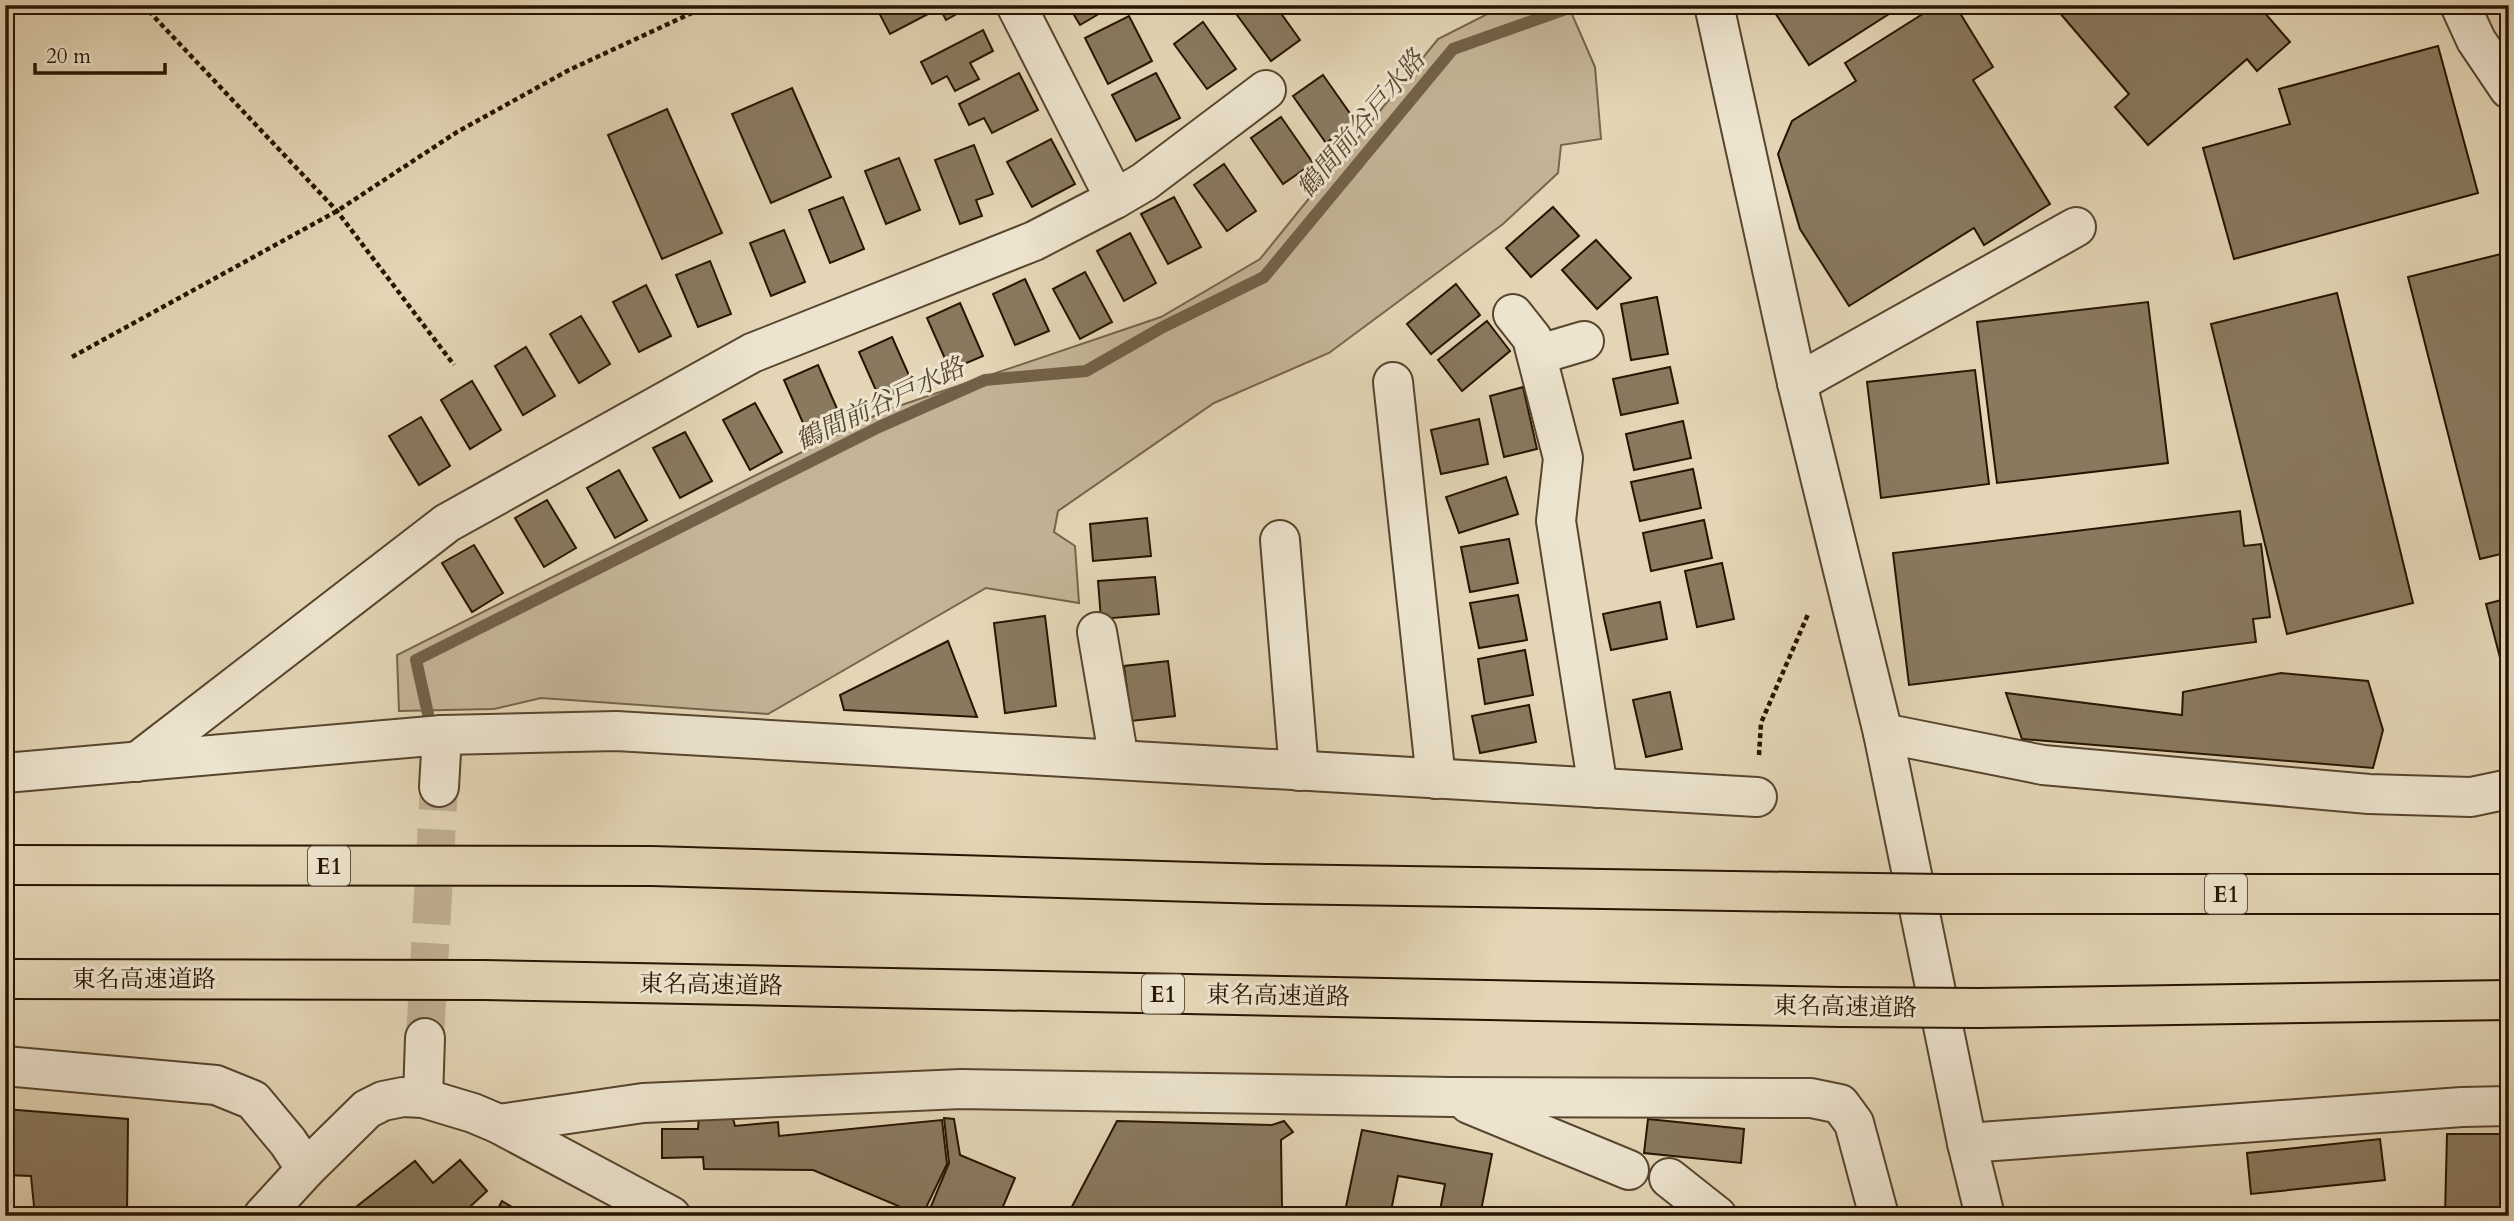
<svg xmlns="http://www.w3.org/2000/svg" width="2514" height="1221" font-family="Cardo,'Noto Serif JP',serif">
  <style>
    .green { fill: #c3b496; stroke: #76644c; stroke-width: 2 }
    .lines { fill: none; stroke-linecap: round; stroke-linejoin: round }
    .stream { stroke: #726148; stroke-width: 12 }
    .building { fill: #89795f; stroke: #281501; stroke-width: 2 }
    .minor-tunnel { stroke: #beaf91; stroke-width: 38; stroke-dasharray: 38 19; stroke-linecap: butt }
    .minor-casing { stroke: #57452e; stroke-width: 42 }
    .highway-casing { stroke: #281501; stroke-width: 42 }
    .path { stroke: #281501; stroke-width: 4.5; stroke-dasharray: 5 3.5; stroke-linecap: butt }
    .minor { stroke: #ede4cf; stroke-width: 38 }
    .highway { stroke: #e3d5b5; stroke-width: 38 }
    .highway-bridge-casing { stroke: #281501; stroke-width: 42; stroke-linecap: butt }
    .highway-bridge { stroke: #e3d5b5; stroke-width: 38 }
    .labels { text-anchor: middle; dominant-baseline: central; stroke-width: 6; stroke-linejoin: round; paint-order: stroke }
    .shield { fill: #ede4cf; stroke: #63533f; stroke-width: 2 }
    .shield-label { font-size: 23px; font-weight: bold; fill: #281501 }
    .street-label { font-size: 24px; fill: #281501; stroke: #ede4cf }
    .water-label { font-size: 26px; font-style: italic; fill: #594831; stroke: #ede4cf }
  </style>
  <rect width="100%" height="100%" fill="#e3d5b5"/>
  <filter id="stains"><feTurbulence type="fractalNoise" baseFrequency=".00286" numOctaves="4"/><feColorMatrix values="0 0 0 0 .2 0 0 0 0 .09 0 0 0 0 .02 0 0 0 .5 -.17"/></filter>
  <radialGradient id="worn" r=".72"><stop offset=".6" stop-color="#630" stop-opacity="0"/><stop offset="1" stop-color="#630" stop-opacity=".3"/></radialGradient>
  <polygon class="green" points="1505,5 1568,5 1595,67 1601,139 1561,145 1558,173 1503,224 1329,353 1214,403 1058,511 1054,532 1075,546 1079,603 986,588 768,714 541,698 494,709 399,711 397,655 884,411 1161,317 1260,259 1438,39"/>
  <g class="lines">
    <polyline class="stream" points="428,714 416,660 879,427 985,380 1086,371 1163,327 1264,277 1453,49 1577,5"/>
  </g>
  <g class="building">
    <polygon points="875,5 923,5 928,14 890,34"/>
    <polygon points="938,5 973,5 946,20"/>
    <polygon points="1068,5 1114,5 1080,25"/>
    <polygon points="1251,5 1275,5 1300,40 1271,61 1237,15"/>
    <polygon points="1770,5 1903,5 1809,65"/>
    <polygon points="1937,5 1955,5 1993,67 1973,80 2050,204 1984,245 1974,228 1849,306 1800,229 1778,154 1792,121 1856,81 1845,63"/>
    <polygon points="2067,5 2258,5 2290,42 2257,71 2247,59 2148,145 2115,107 2129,94 2059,12"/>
    <polygon points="1129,16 1152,61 1108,84 1085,38"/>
    <polygon points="1203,22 1236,69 1207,89 1174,44"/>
    <polygon points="983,30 993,51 970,63 979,79 955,91 947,76 932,84 921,62"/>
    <polygon points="2438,46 2478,193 2234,259 2203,148 2290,124 2279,89"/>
    <polygon points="1019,73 1038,110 992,133 984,118 969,125 959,104"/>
    <polygon points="1156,73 1180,118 1136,141 1112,95"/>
    <polygon points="1323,75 1356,122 1326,143 1293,96"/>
    <polygon points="792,88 831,177 771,203 732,114"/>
    <polygon points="667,109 722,233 662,259 608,135"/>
    <polygon points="1281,117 1313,163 1283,184 1251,138"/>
    <polygon points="1051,139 1075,184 1032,207 1007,162"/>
    <polygon points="974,145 993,194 976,200 982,216 960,224 935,160"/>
    <polygon points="899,158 920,210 886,224 865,171"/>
    <polygon points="1224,164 1256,211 1227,231 1194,185"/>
    <polygon points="843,197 864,249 830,263 809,210"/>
    <polygon points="1174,197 1201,247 1168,264 1141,214"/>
    <polygon points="1553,207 1579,236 1531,277 1506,248"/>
    <polygon points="784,230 805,282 771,296 750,243"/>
    <polygon points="1130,233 1156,283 1124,301 1097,251"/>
    <polygon points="1596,240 1631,278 1597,309 1562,270"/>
    <polygon points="2509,252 2509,552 2480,559 2408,277"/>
    <polygon points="710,261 731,314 698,327 676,275"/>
    <polygon points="1085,272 1112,322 1080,339 1053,289"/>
    <polygon points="1025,279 1049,331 1015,345 993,294"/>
    <polygon points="1456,284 1480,315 1431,354 1407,324"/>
    <polygon points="646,285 671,336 639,352 613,302"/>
    <polygon points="2337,293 2413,603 2287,634 2211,324"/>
    <polygon points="1657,297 1668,354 1631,360 1621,304"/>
    <polygon points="2148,302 2168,463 1997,483 1977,322"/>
    <polygon points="960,303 983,356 950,370 927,318"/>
    <polygon points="581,316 610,364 579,383 550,334"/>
    <polygon points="1487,321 1510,351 1462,391 1438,360"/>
    <polygon points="892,337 915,389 882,404 859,352"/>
    <polygon points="526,347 555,396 523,415 495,366"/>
    <polygon points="818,365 841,418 807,432 784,380"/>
    <polygon points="1670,367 1678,403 1621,415 1613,379"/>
    <polygon points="1975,370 1989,484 1881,498 1867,382"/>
    <polygon points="472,381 501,430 470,449 441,400"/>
    <polygon points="1523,387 1537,449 1504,457 1490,396"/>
    <polygon points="755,403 782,452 750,470 723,420"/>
    <polygon points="421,417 450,466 419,485 389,436"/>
    <polygon points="1479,419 1488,464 1441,474 1431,430"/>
    <polygon points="1683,421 1691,458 1634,470 1626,434"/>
    <polygon points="685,432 712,481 680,498 653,448"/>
    <polygon points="1693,469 1701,508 1640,521 1631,482"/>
    <polygon points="619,470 647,520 615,538 587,488"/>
    <polygon points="1506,477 1518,514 1459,533 1446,497"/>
    <polygon points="547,500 576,548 544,567 515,518"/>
    <polygon points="2240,511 2244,546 2261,544 2270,617 2253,619 2256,642 1909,685 1893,553"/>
    <polygon points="1147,518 1151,556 1093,561 1090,524"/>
    <polygon points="1704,520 1712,558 1651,571 1643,533"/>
    <polygon points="1509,539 1518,583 1470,592 1461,547"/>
    <polygon points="474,545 503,593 472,612 442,563"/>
    <polygon points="1722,563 1734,619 1697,627 1685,571"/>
    <polygon points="1155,577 1159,614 1101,619 1098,581"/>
    <polygon points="1518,595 1527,640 1479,648 1470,603"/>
    <polygon points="2509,598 2509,692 2486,604"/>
    <polygon points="1660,602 1667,639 1611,650 1603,614"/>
    <polygon points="1045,616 1056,706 1005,713 994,623"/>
    <polygon points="948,641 977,717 844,710 840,695"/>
    <polygon points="1525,650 1533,695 1485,704 1478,659"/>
    <polygon points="1168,661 1175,716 1131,721 1124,666"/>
    <polygon points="2281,673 2368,681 2383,730 2373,768 2022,739 2006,693 2182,715 2183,692"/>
    <polygon points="1670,692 1682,749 1646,757 1633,700"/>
    <polygon points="1529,705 1536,742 1480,753 1472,716"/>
    <polygon points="5,1109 128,1119 127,1216 35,1216 31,1176 5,1175"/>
    <polygon points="732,1115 735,1126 778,1122 779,1136 942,1120 947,1164 922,1216 813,1170 704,1169 703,1157 662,1158 662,1129 698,1129 699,1116"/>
    <polygon points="944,1118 954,1119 960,1155 1015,1178 999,1216 927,1216 949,1163"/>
    <polygon points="1648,1119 1744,1129 1741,1163 1644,1153"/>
    <polygon points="1117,1121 1272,1125 1284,1121 1293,1132 1281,1140 1282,1209 1168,1209 1164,1216 1067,1216"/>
    <polygon points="1362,1130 1492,1154 1480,1216 1439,1216 1445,1184 1398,1176 1390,1216 1344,1216"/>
    <polygon points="2447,1134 2509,1134 2509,1216 2445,1216"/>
    <polygon points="2380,1139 2385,1180 2251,1194 2247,1153"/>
    <polygon points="460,1160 487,1191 460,1216 363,1216 356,1207 415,1161 433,1183"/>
    <polygon points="502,1201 527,1216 494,1216"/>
  </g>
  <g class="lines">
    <polyline class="minor-tunnel" points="425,1038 439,787"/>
    <defs>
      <g id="minor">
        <polyline points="1714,5 1797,383 1883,733 1967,1143 1985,1216"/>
        <polyline points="2460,5 2476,40 2509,89"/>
        <polyline points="1115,199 1144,182 1266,90"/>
        <polyline points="1513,314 1532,338 1563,458 1556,521 1598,788"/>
        <polyline points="1537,355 1584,341"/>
        <polyline points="1393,382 1436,779"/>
        <polyline points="1797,383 2076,227"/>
        <polyline points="1280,540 1299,771"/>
        <polyline points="1097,632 1119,760"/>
        <polyline points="1883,733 2043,765 2369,794 2471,797 2509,789"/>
        <polyline points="137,762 447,523 752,353 1034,241 1115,199 1016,5"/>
        <polyline points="5,773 442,735 616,731 1757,797"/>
        <polyline points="439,787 442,735"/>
        <polyline points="5,1066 216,1085 253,1100 288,1142 306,1169"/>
        <polyline points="423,1098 425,1038"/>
        <polyline points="1469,1104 1629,1170"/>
        <polyline points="499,1124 643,1103 961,1089 1452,1097 1811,1098 1840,1104 1854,1123 1879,1216"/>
        <polyline points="1967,1143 2462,1107 2509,1106"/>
        <polyline points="1669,1178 1717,1216"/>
        <polyline points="263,1216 306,1169 367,1109 383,1101 403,1097 423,1098 473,1113 499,1124 671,1216"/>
      </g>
      <g id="highway">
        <polyline points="5,865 652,866 1265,884 1805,892"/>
        <polyline points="1943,894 2509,894"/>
        <polyline points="5,979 484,980 1841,1007"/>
        <polyline points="1978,1008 2509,1000"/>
      </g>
    </defs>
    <use href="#minor" class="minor-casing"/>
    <use href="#highway" class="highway-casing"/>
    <g class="path">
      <polyline points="143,5 337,211 454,365"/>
      <polyline points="72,357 337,211 457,132 569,70 709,5"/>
      <polyline points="1759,755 1761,723 1809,612"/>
    </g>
    <use href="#minor" class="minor"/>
    <use href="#highway" class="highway"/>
    <defs>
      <g id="highway-bridge">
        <polyline points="1805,892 1943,894"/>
        <polyline points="1841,1007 1978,1008"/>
      </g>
    </defs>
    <use href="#highway-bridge" class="highway-bridge-casing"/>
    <use href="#highway-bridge" class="highway-bridge"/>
  </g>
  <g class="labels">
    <g class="shield">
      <rect x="308" y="846.5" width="42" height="39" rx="5"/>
      <rect x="2205" y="874.5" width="42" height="39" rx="5"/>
      <rect x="1142" y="974.5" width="42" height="39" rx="5"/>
    </g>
    <g class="shield-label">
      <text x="329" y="866">E1</text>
      <text x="2226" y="894">E1</text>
      <text x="1163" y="994">E1</text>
    </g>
    <g class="street-label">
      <text x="144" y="979">東名高速道路</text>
      <text transform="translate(711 985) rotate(1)">東名高速道路</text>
      <text transform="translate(1278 996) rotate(1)">東名高速道路</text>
      <text transform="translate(1845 1007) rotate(1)">東名高速道路</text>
    </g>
    <g class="water-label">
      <text transform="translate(1361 124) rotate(-50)">鶴間前谷戸水路</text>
      <text transform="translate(880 404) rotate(-25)">鶴間前谷戸水路</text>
    </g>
  </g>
  <rect width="2514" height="1221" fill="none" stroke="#e3d5b5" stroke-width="28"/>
  <rect x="7" y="7" width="2500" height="1207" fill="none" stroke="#281501" stroke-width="3.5"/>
  <rect x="14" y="14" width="2486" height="1193" fill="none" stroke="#281501" stroke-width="2"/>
  <path d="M35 63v10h130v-10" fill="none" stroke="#281501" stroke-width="3.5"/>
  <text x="46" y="63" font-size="21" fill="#281501" stroke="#ede4cf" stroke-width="5" paint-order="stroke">20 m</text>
  <rect width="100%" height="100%" filter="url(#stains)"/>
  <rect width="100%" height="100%" fill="url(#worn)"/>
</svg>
